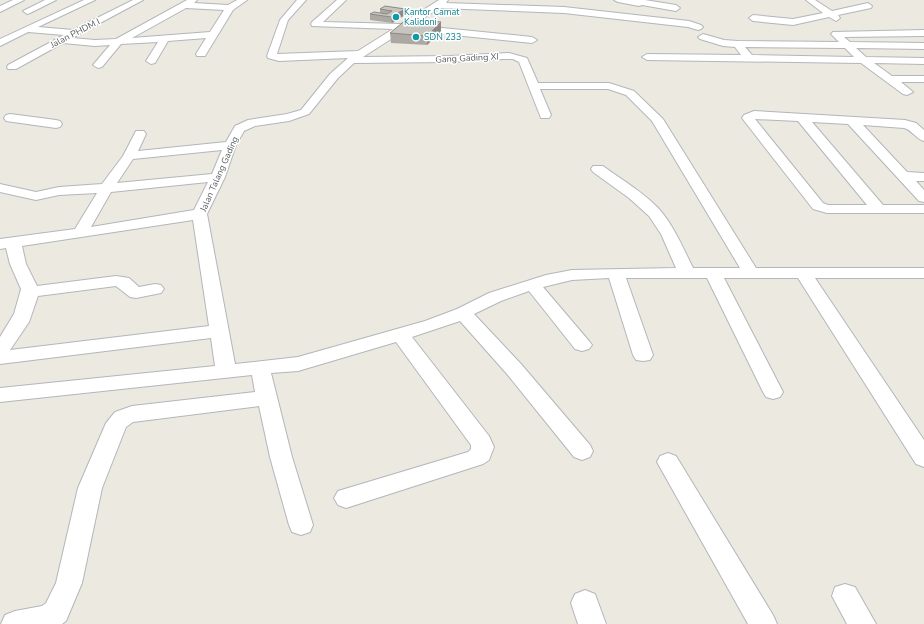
<svg xmlns="http://www.w3.org/2000/svg" width="924" height="624" font-family="'Nunito Sans',sans-serif">
  <style>
    .lines { fill: none; stroke-linecap: round; stroke-linejoin: round }
    .minor-casing { stroke: #b3b6ba; stroke-width: 2 }
    .minor { fill: #fff; fill-rule: evenodd }
    .wall { fill: #aca9a4 }
    .shaded-wall { fill: #8c8a86 }
    .building { fill: #c8c5bf; stroke: #8c8a86 }
    .culture-dot { fill: #0f9aa8; stroke: #fff; stroke-width: 1.5 }
    .labels { text-anchor: middle; dominant-baseline: central; stroke-width: 3; stroke-linejoin: round; paint-order: stroke }
    .far-culture-label { font-size: 9px; fill: #0d838f; stroke: #fff; text-anchor: start }
    .far-street-label { font-size: 9px; fill: #595c60; stroke: #fff }
  </style>
  <rect width="100%" height="100%" fill="#ebe9e0"/>
  <g class="lines">
    <defs>
      <g id="minor">
        <polygon points="13,0 24,0 0,12 0,6"/>
        <polygon points="45,0 56,0 30,13 27,14 23,11"/>
        <path d="M84,0H95L38,27L73,30L133,0H143L72,38L95,40L116,39L187,0H197L194,3L228,5L237,0H247L233,10L205,56H197L196,54L206,38L168,41L155,63L151,64L146,61L158,42L121,44L102,67L98,68L93,65L110,45L95,46L63,43L16,69H8L7,67L8,65L64,35L28,32L0,46V39ZM186,8L224,10L210,32L132,38Z"/>
        <path d="M297,0H306L288,20L277,54L358,51L393,29L312,26L311,24L312,22L337,0H346L323,22L401,24L439,0H448L446,3L564,7L689,21L701,25L703,27L701,29L698,30L688,27L564,13L440,8L412,25L532,37L537,40L532,43L405,30L363,57L450,56L509,53L527,58L538,83H609L634,91L663,119L756,268H924V278H815L924,440V467L916,464L798,278H724L783,392L780,397L773,399L766,397L763,392L707,278H626L653,355L650,360L643,361L636,360L633,355L609,278L572,280L543,287L589,341L592,345L589,349L582,351L575,349L529,291L501,301L474,314L521,364L590,445L593,451L590,457L582,460L574,457L507,374L460,321L412,337L489,436L494,447L489,460L483,464L346,508L338,505L334,498L338,491L468,452L471,449V445L396,342L298,371L271,373L292,457L313,525L310,532L301,535L292,532L289,525L270,457L259,406L133,422L126,427L102,488L82,583L66,621L62,624H1L5,615L15,611L42,606L46,603L56,583L78,488L106,423L115,412L132,406L255,392L252,375L0,402V388L215,366L211,338L0,364V337L14,314L21,289L10,264L6,248L0,249V239L75,229L97,193L59,195L36,200L0,192V184L36,192L59,187L102,184L123,156L136,131H144L146,134L138,151L226,142L235,126L248,120L287,114L301,110L330,74L348,58L279,61L268,58L267,56L280,20ZM504,59H513L519,62L541,118H549L551,115L540,89H608L626,95L652,121L740,268H693C683,248 674,226 659,209C643,192 622,180 603,166H593L591,169L593,172L629,198L649,216L661,234L676,268L572,270L546,275L489,293L457,309L425,321L298,357L235,364L207,214L225,177L236,145L244,131L255,126L289,121L309,114L338,78L354,63L450,62ZM222,150L212,174L117,183L133,159ZM208,182L194,210L91,227L111,192ZM193,220L209,326L10,350L29,322L38,296L116,286L130,297L136,298L161,293L164,289L161,285L155,284L139,287L129,278L116,276L37,286L26,264L22,246Z"/>
        <polygon points="614,0 645,0 676,5 680,8 676,11 642,5 639,6 618,2"/>
        <polygon points="806,0 815,0 832,11 868,3 872,6 871,8 838,15 840,18 836,21 829,17 793,25 753,21 749,18 753,15 793,19 823,13"/>
        <path d="M924,30V36L844,37L850,42L924,43V49L856,48L866,57L924,58V64L874,63L892,76H924V82H901L913,92L907,95L903,94L861,63L647,60L642,57L647,54L741,55L735,47L723,46L700,39L698,37L703,34L724,40L738,41L839,42L831,34L833,32ZM745,47L845,48L854,57L752,55Z"/>
        <path d="M754,111L905,120L916,123L924,130V141C916,139 912,130 904,128L863,125L907,172L924,173V181H916L924,190V202L919,201L848,124L812,122L883,205H924V213H827L813,209L742,118L744,115ZM755,119L798,121L867,205H828L823,203Z"/>
        <polygon points="10,114 56,120 60,121 62,124 60,127 56,128 6,121 4,118 6,115"/>
        <polygon points="668,453 676,456 773,615 777,624 748,624 657,462 660,456"/>
        <polygon points="845,584 855,587 876,624 847,624 832,596 835,587"/>
        <polygon points="585,590 595,594 606,624 578,624 571,603 575,594"/>
      </g>
    </defs>
    <use href="#minor" class="minor-casing"/>
    <use href="#minor" class="minor"/>
  </g>
  <g class="wall">
    <polygon points="385,6 405,15 392,23 370,20 370,14 380,13 380,9"/>
    <polygon points="441,31 427,45 391,43 390,33"/>
  </g>
  <g class="shaded-wall">
    <polygon points="405,9 405,15 392,23 391,17"/>
    <polygon points="441,22 441,31 427,45 427,36"/>
  </g>
  <g class="building">
    <polygon points="385,6 405,9 391,17 370,14 374,12 387,14 392,11 380,9"/>
    <polygon points="407,19 441,22 427,36 390,33"/>
  </g>
  <g class="culture-dot">
    <circle cx="396" cy="17" r="4"/>
    <circle cx="416" cy="37" r="4"/>
  </g>
  <g class="labels">
    <g class="far-culture-label">
      <text x="404" y="12">Kantor Camat<tspan x="404" dy="10">Kalidoni</tspan></text>
      <text x="424" y="37">SDN 233</text>
    </g>
    <g class="far-street-label">
      <text transform="translate(75 33) rotate(-27)">Jalan PHDM I</text>
      <text transform="translate(467 58) rotate(-3)">Gang Gading XI</text>
      <text transform="translate(219 174) rotate(-66)">Jalan Talang Gading</text>
    </g>
  </g>
</svg>
